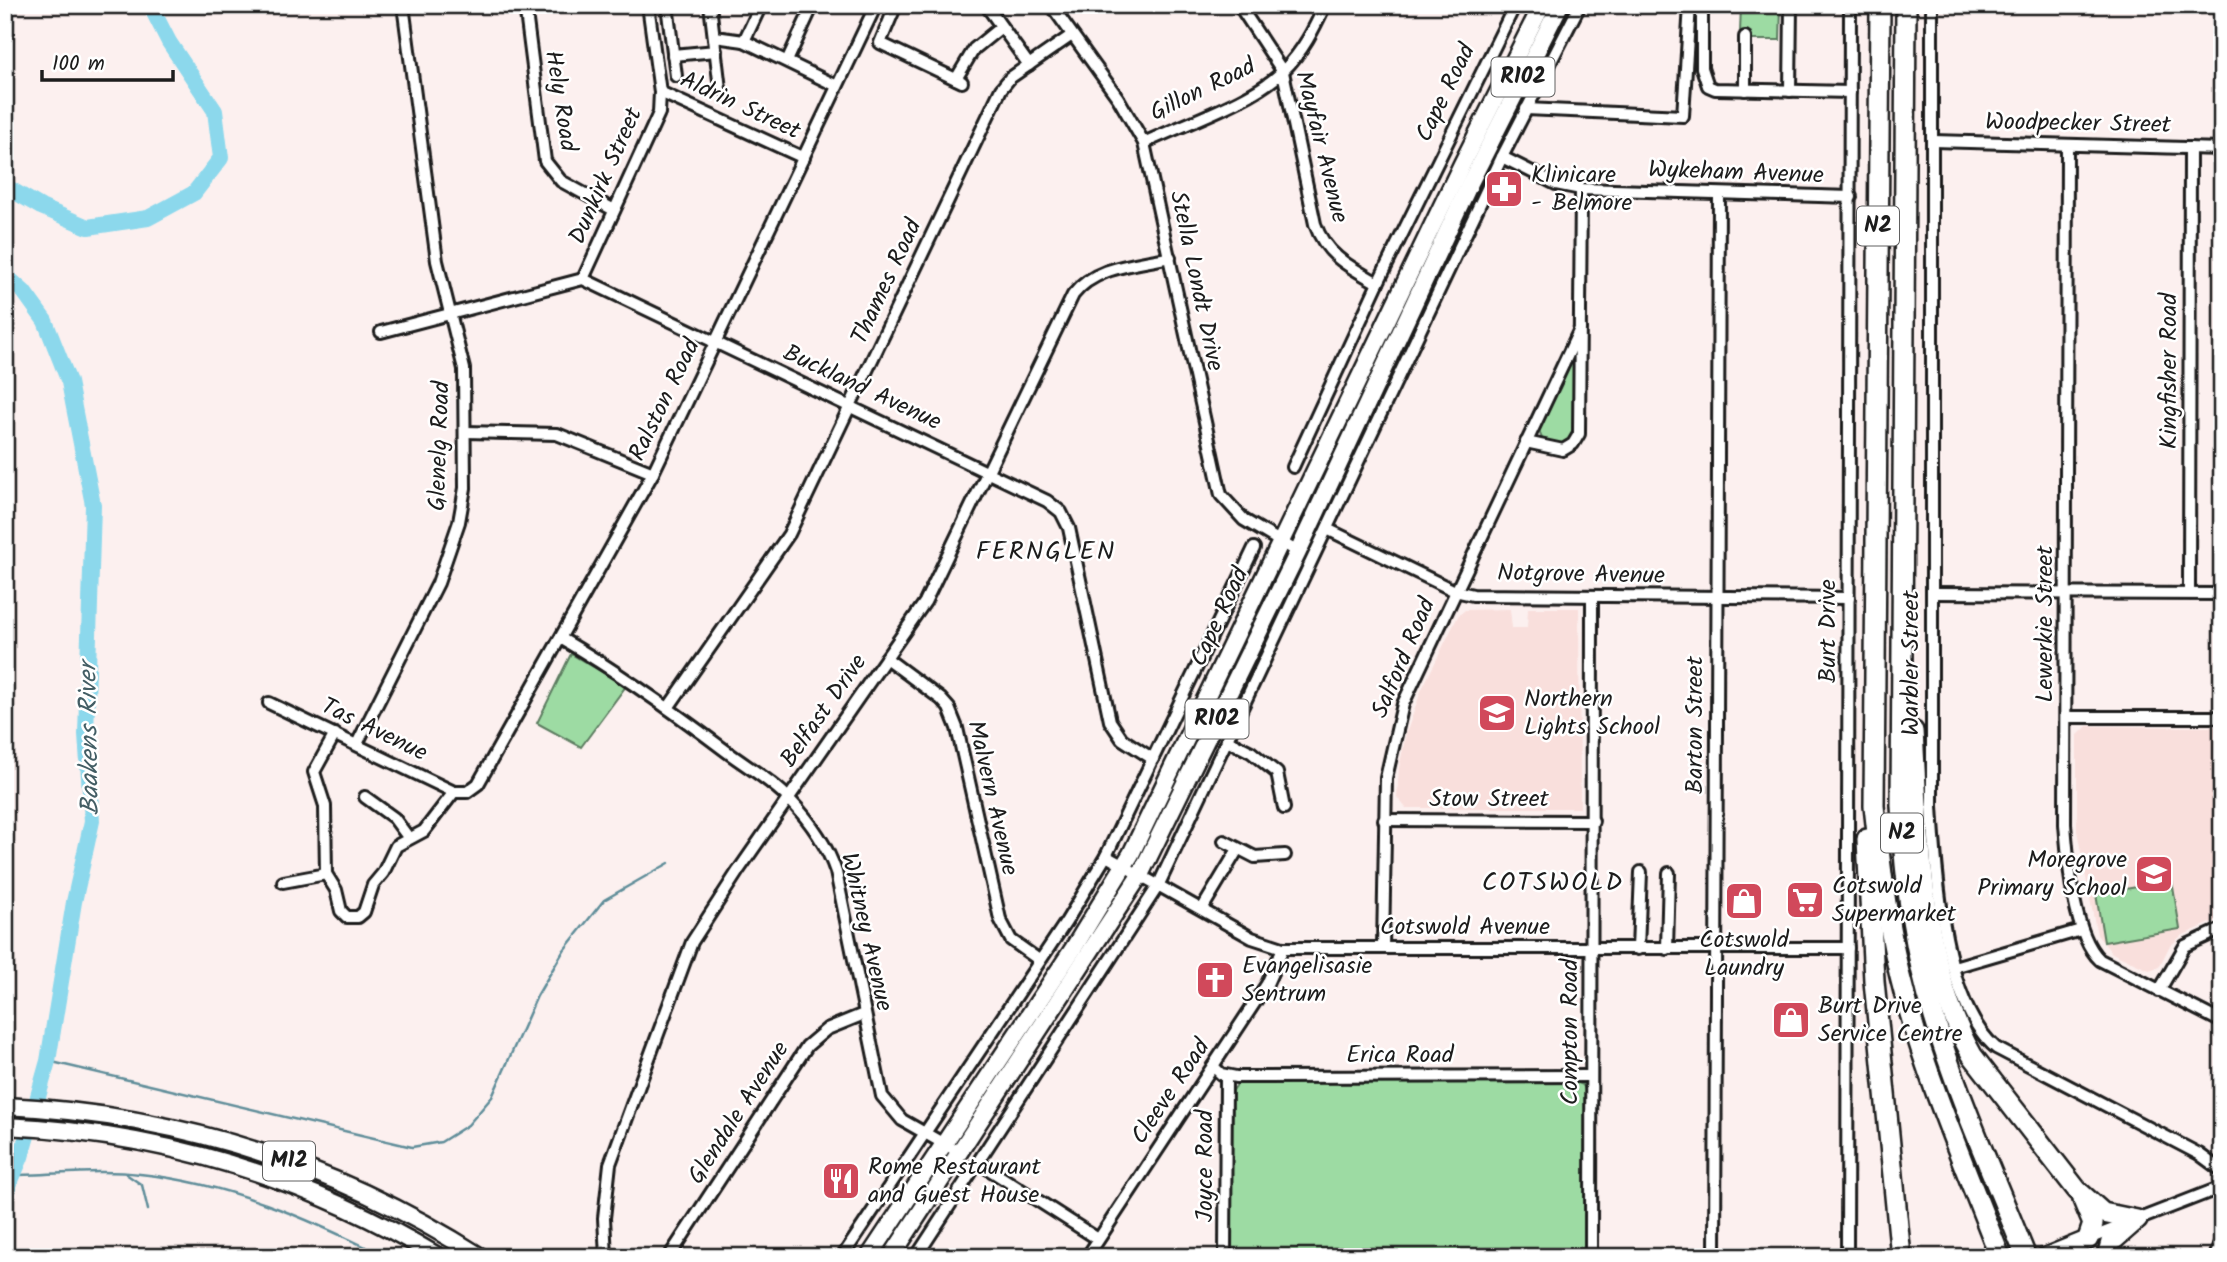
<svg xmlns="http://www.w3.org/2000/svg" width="2227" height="1262" font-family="Kalam,sans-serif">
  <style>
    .built { fill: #f9dfdc }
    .green { fill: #9ddba3; stroke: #5c7c60; stroke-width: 2 }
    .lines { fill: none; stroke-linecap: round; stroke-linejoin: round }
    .stream { stroke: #5f8d99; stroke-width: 2.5 }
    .river { stroke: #8cd8ec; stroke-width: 16 }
    .minor-casing { stroke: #1c1c1c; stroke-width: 16 }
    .primary-casing { stroke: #1c1c1c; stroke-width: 21 }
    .motorway-casing { stroke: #1c1c1c; stroke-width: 24 }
    .minor { stroke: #fff; stroke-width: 10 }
    .primary { stroke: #fff; stroke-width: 16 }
    .motorway { stroke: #fff; stroke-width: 19 }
    .labels { text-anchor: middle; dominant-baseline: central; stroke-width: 5; stroke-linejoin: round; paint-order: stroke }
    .shield { fill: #fff; stroke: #606060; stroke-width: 2 }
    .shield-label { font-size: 23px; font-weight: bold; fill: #1c1c1c }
    .street-label { font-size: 24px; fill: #1c1c1c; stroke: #fff }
    .poi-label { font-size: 24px; fill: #1c1c1c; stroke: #fff; text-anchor: start }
    .neighbourhood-label { font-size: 26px; letter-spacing: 2px; fill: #1c1c1c; stroke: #fff }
    .water-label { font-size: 26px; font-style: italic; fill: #435e65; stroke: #fff }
  </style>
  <rect width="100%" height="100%" fill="#fcf0ef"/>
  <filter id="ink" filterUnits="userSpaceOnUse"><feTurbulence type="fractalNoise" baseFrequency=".0143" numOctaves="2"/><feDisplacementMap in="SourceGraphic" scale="14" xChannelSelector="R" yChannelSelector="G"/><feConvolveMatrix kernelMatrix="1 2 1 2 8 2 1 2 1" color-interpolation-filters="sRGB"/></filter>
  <g filter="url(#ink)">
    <g class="built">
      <polygon points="1528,608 1579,608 1580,808 1406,808 1397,797 1399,768 1406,734 1421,691 1458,616 1465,610 1510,609 1512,628 1527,628"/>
      <polygon points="2087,726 2222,727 2222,918 2181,936 2169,947 2159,967 2149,970 2112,953 2097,935 2077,831 2077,736"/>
    </g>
    <g class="green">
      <polygon points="1741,5 1781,5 1780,40 1752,40 1751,33 1740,33"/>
      <polygon points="1575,354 1573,437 1561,445 1543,441 1538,429"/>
      <polygon points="571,654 626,686 581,747 537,723"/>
      <polygon points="2172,881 2180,929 2104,942 2096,894"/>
      <polygon points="1574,1081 1583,1085 1586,1092 1585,1257 1230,1257 1231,1093 1239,1082"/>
    </g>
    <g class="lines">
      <g class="stream">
        <polyline points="48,1061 412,1147 441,1142 468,1125 492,1097 537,996 564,950 604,900 669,863"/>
        <polyline points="126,1174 142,1185 148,1210"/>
        <path d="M12,1175C54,1175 97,1169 140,1174C228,1183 307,1218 386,1257"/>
      </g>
      <g class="river">
        <polyline points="5,186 41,207 88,227 148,218 194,193 221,158 215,111 169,42 150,5"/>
        <polyline points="5,275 24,292 45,321 69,382 93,505 86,734 92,821 74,902 48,1061 21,1157 6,1192 5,1215"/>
      </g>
      <defs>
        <g id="minor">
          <polyline points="525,5 545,161 561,181 614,210"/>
          <polyline points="667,5 676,76"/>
          <polyline points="710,5 720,89"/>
          <polyline points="896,5 880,43 962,82"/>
          <polyline points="986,5 1029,65"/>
          <polyline points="1051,5 1118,98 1144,143 1221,495 1244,520 1298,552"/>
          <path d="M1239,5L1283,72L1315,224C1326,256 1350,267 1378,283"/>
          <polyline points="1702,5 1702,68 1708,86 1715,89 1850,92"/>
          <path d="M1932,5V806C1936,873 1943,1003 1996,1048L2199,1154L2222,1171"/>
          <polyline points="715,37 744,41 837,86"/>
          <polyline points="744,41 761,5"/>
          <polyline points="673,55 716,51"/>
          <polyline points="787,61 813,5"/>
          <polyline points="956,79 974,49 1001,27"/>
          <polyline points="1745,90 1745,37"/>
          <polyline points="1790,91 1791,5"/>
          <polyline points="660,92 804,158"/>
          <polyline points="1526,109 1683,116 1690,5"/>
          <polyline points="1933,141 2222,149"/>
          <path d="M1144,143C1183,124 1256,100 1284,70C1303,51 1314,29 1325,5"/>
          <path d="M2067,145L2065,824C2068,861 2073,935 2100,960L2222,1022"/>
          <polyline points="1502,157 1556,184 1581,189 1851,197"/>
          <polyline points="583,279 659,113 660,92 648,5"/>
          <polyline points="381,332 583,279 1047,501 1061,512 1069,528 1110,721 1122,739 1153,759"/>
          <polyline points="466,432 557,434 653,473"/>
          <polyline points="1526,442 1563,450 1573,444 1579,434 1581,189"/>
          <polyline points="1293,467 1378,283 1515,5"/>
          <polyline points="1327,529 1455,591 1473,595 1849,598"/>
          <polyline points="1932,593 2222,594"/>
          <polyline points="2189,593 2190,148"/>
          <path d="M562,639C620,673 673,711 726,751C747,767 773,781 790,800C810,821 827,845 836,872L882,1096L902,1120L960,1153"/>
          <polyline points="886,658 941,699 949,708 957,728 1000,919 1011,940 1039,960"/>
          <polyline points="269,703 454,792 467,792 478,784 653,473 876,5"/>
          <polyline points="668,708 789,534 1001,89 1010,78 1072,35"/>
          <polyline points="2067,717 2222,717"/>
          <polyline points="335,734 314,772 325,806 326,874 336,890 341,911 347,917 358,917 364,912 373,885 383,873 396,846 424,831 454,792"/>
          <polyline points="1227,740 1251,752 1277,773 1284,808"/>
          <polyline points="357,744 438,583 459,522 465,488 464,369 437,261 403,5"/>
          <polyline points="365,797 394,818 408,837"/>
          <polyline points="1384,820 1593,821"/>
          <polyline points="1224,841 1255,857 1285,855"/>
          <polyline points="1106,856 1252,938 1283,948 1848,948"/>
          <polyline points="283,882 326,874"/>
          <polyline points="1202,909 1238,849"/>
          <polyline points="1383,948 1386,778 1403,704 1580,329"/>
          <polyline points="1638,949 1641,872"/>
          <polyline points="1667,949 1669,873"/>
          <polyline points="1954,967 2081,930"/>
          <polyline points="2159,991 2185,946 2222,929"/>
          <polyline points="1213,1066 1221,1074 1236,1077 1591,1076"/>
          <polyline points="979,1163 1098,1239"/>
          <polyline points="2088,1239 2222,1187"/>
          <path d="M606,1257L604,1218L610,1164L692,942L738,871L925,602L1073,295C1095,266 1136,265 1170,257"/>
          <polyline points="669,1257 807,1046 827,1029 864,1014"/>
          <polyline points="842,1257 1066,922 1106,856 1254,548"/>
          <polyline points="916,1257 1158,886 1502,157 1580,5"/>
          <polyline points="1087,1257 1267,984 1283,948"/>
          <polyline points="1225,1257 1226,1076"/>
          <polyline points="1591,1257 1592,598"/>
          <polyline points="1715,1257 1719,194"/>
          <polyline points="1847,1257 1850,5"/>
          <polyline points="2215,1257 2222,1238"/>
        </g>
        <g id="primary">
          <path d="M5,1106C176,1114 337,1165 481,1257"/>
          <path d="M5,1126C161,1133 306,1177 439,1257"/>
          <polyline points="869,1257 1073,949 1131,854 1462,164 1542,5"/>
          <polyline points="891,1257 1140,875 1298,552 1470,183 1560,5"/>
          <polyline points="2044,1257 2088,1239"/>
        </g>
        <g id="motorway">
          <path d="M1880,5L1874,806C1881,870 1888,934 1905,996C1929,1085 1967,1171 2000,1257"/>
          <path d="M1906,5L1901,805C1904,876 1913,949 1934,1017C1958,1098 1995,1178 2026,1257"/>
          <path d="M1913,731C1919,835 1920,963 1972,1055L2077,1190L2103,1213L2137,1220"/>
          <polyline points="1867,839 1874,981 1901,1257"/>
          <polyline points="2083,1200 2093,1224 2088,1239"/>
          <polyline points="2107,1257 2111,1242 2135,1221"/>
        </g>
      </defs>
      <use href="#minor" class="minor-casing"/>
      <use href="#primary" class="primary-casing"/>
      <use href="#motorway" class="motorway-casing"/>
      <use href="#minor" class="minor"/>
      <use href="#primary" class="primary"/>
      <use href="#motorway" class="motorway"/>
    </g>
  </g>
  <defs>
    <symbol id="pharmacy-square" viewBox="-11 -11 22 22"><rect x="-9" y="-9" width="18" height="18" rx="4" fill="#d1495b" stroke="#fff"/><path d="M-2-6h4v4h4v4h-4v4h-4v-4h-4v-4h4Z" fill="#fff"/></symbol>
    <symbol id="school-square" viewBox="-11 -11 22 22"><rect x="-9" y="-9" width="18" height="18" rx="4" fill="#d1495b" stroke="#fff"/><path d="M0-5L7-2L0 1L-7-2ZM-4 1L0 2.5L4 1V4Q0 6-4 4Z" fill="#fff"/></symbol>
    <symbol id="supermarket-square" viewBox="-11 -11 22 22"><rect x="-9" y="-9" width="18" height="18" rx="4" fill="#d1495b" stroke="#fff"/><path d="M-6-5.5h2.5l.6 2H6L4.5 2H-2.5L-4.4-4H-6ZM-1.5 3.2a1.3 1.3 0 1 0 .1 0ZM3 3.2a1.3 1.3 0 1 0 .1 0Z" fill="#fff"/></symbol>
    <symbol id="shop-square" viewBox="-11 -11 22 22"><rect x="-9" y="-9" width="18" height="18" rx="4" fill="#d1495b" stroke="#fff"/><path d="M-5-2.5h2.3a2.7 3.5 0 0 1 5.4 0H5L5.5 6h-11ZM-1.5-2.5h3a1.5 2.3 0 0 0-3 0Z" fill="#fff"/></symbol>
    <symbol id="church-square" viewBox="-11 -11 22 22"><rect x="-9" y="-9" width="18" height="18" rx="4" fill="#d1495b" stroke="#fff"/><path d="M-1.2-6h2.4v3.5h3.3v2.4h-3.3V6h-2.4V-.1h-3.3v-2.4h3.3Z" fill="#fff"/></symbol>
    <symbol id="restaurant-square" viewBox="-11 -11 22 22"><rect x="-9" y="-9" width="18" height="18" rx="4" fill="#d1495b" stroke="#fff"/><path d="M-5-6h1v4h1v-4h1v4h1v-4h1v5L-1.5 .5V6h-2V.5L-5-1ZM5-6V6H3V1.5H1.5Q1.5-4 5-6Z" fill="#fff"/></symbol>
  </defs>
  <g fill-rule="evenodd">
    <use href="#pharmacy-square" x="1482" y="167" width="44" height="44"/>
    <use href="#school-square" x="1475" y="691" width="44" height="44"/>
    <use href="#school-square" x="2132" y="852" width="44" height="44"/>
    <use href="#supermarket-square" x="1783" y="878" width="44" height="44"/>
    <use href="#shop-square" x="1722" y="879" width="44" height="44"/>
    <use href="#church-square" x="1193" y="958" width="44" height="44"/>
    <use href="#shop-square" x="1769" y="998" width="44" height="44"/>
    <use href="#restaurant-square" x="819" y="1159" width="44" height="44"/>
  </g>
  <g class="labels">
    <g class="shield">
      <rect x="1491.5" y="57.5" width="63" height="39" rx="5"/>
      <rect x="1857" y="206.5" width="42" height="39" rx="5"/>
      <rect x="1185.5" y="699.5" width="63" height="39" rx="5"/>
      <rect x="1881" y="813.5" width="42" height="39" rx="5"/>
      <rect x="263" y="1141.5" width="52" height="39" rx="5"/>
    </g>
    <g class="shield-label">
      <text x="1523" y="77">R102</text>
      <text x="1878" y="226">N2</text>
      <text x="1217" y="719">R102</text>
      <text x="1902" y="833">N2</text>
      <text x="289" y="1161">M12</text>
    </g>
    <g class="street-label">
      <text transform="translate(1203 90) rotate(-26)">Gillon Road</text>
      <text transform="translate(1446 93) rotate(-64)">Cape Road</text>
      <text transform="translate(560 101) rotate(81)">Hely Road</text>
      <text transform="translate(740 106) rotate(25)">Aldrin Street</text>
      <text transform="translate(2078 124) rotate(1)">Woodpecker Street</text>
      <text transform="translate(1321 147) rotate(76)">Mayfair Avenue</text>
      <text transform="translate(1736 173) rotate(2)">Wykeham Avenue</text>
      <text transform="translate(606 176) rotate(-66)">Dunkirk Street</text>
      <text transform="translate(1196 281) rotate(78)">Stella Londt Drive</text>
      <text transform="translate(887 282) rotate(-65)">Thames Road</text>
      <text transform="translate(2169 371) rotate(-90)">Kingfisher Road</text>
      <text transform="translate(862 388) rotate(25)">Buckland Avenue</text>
      <text transform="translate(665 400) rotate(-64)">Ralston Road</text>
      <text transform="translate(440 446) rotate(-88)">Glenelg Road</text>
      <text transform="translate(1581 575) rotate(1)">Notgrove Avenue</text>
      <text transform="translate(1220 617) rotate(-65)">Cape Road</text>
      <text transform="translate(2045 624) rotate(-90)">Lewerkie Street</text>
      <text transform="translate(1828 631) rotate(-90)">Burt Drive</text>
      <text transform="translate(1404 658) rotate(-67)">Salford Road</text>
      <text transform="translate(1911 663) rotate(-90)">Warbler Street</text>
      <text transform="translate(824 711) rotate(-55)">Belfast Drive</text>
      <text transform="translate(1695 725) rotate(-90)">Barton Street</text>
      <text transform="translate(374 730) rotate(26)">Tas Avenue</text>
      <text transform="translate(992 798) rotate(77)">Malvern Avenue</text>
      <text x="1489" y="799">Stow Street</text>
      <text x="1465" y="927">Cotswold Avenue</text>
      <text transform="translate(866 932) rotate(77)">Whitney Avenue</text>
      <text transform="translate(1570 1032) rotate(-90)">Compton Road</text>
      <text x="1400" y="1055">Erica Road</text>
      <text transform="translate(1171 1092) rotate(-56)">Cleeve Road</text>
      <text transform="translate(739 1113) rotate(-57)">Glendale Avenue</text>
      <text transform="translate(1205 1166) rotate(-90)">Joyce Road</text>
    </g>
    <g class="poi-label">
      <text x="1531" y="175">Klinicare<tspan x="1531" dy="28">- Belmore</tspan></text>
      <text x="1524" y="699">Northern<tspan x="1524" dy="28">Lights School</tspan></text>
      <text x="2127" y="860" text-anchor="end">Moregrove<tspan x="2127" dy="28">Primary School</tspan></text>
      <text x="1832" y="886">Cotswold<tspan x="1832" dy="28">Supermarket</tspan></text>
      <text x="1744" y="940" text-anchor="middle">Cotswold<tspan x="1744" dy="28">Laundry</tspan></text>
      <text x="1242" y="966">Evangelisasie<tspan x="1242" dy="28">Sentrum</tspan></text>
      <text x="1818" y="1006">Burt Drive<tspan x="1818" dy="28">Service Centre</tspan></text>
      <text x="868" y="1167">Rome Restaurant<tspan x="868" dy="28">and Guest House</tspan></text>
    </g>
    <g class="neighbourhood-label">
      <text x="1046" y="552">FERNGLEN</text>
      <text x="1553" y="883">COTSWOLD</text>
    </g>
    <g class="water-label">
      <text transform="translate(90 739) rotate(-91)">Baakens River</text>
    </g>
  </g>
  <rect width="2227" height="1262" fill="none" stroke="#fff" stroke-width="28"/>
  <rect x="14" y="14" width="2199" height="1234" fill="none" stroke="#1c1c1c" stroke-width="2.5" filter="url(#ink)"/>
  <path d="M42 70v10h131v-10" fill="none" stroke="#1c1c1c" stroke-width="3.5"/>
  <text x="52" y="70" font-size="21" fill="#1c1c1c" stroke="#ffffff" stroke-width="5" paint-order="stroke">100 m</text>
</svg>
